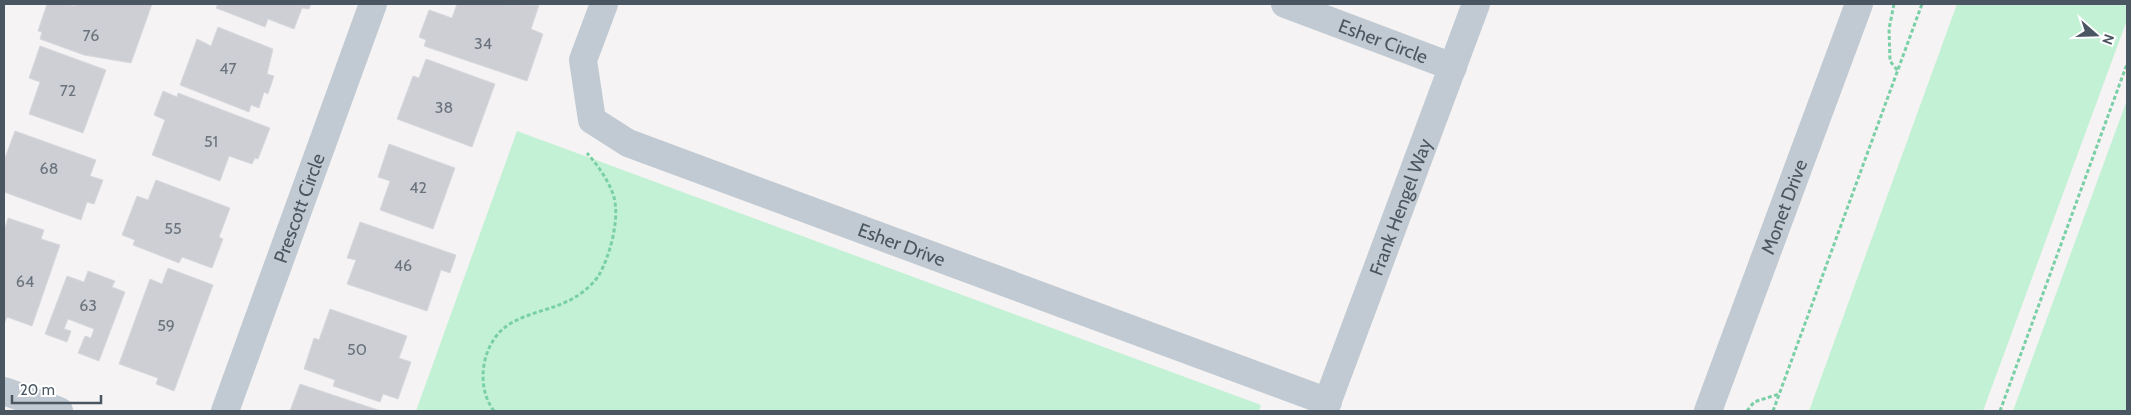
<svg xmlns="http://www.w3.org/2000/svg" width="2131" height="415" font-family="Cabin,sans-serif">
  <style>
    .green { fill: #c3f1d5 }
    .building { fill: #cdcfd5; stroke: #d7d9de }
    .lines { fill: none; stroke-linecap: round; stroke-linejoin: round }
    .path { stroke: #7ad0a6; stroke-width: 3; stroke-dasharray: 4 2.5; stroke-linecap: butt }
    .street { stroke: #c1cad2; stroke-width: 28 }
    .labels { text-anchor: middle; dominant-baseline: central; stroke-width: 5; stroke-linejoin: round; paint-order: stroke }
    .number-label { font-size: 16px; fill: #6b747e }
    .street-label { font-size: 19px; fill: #4a5661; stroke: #fff }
  </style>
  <rect width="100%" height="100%" fill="#f5f3f3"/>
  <g class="green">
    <polygon points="1957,4 2127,4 2127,20 1983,411 1809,411"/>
    <polygon points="2127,100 2127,411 2013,411"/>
    <polygon points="517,131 1261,405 1259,411 416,411"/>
  </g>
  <g class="building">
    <polygon points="47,4 67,4 75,6 76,4 152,4 131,63 84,55 40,39 42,32 38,31"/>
    <polygon points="218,4 311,4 309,9 302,8 294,29 268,19 265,27 216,8"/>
    <polygon points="457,4 539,5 531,29 543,34 527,81 424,46 426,40 419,37 429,10 452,18"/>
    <polygon points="218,27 273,49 267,74 274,76 268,94 264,92 259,108 251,105 249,112 180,85 197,39 211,46"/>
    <polygon points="40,46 106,70 83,133 29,114 40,82 29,78"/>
    <polygon points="426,59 495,84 472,147 397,119 413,76 419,78"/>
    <polygon points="163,91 177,97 178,93 270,128 258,159 255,158 252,164 229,156 220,181 152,155 165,120 154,115"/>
    <polygon points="15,131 96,160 90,176 103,180 94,204 87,202 81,220 4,192 4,157 5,158"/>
    <polygon points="389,144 455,168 433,229 380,210 390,181 378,177"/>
    <polygon points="156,180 230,208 219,237 223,239 212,268 182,257 179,263 133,245 135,240 122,235 137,196 148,200"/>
    <polygon points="8,218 44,230 41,239 60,245 32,326 7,317 4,324 4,231"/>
    <polygon points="360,222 456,255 450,273 441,270 427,311 347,284 356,260 347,258"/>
    <polygon points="168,268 213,285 174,391 156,384 158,378 119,364 150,279 162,284"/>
    <polygon points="88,271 115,281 112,287 125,292 99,361 78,353 85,336 91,338 94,329 68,319 64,329 71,331 67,342 45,334 67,276 84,282"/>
    <polygon points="330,309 407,336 399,358 411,362 398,399 383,394 380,402 333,386 335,380 304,369 314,338 319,340"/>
    <polygon points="300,384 381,411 290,411"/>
  </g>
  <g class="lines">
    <g class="path">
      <polyline points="1894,4 1889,29 1890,61 1898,71"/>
      <path d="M494,411C474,385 482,338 513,322C533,311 557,309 577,296C584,292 595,282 599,275C610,256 621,216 613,194C607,178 598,166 587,153"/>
      <polyline points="1747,411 1754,402 1779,394"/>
      <polyline points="1773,411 1922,4"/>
      <polyline points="2000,411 2127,64"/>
    </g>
    <g class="street">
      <path id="s1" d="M604,4L583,60L592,120L628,143L1328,402"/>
      <path id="s2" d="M1285,4L1453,67"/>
      <polyline points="4,391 59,411"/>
      <path id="s3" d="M225,411L373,4"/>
      <path id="s4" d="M1324,411L1476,4"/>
      <path id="s5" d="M1708,411L1859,4"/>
    </g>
  </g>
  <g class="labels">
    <g class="number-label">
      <text x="91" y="35">76</text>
      <text x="483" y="43">34</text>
      <text x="228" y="68">47</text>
      <text x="68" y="90">72</text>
      <text x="444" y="107">38</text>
      <text x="211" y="141">51</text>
      <text x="49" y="168">68</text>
      <text x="418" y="187">42</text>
      <text x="173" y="228">55</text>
      <text x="403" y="265">46</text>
      <text x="25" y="281">64</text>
      <text x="88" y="305">63</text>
      <text x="166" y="325">59</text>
      <text x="357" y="349">50</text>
    </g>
    <g class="street-label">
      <text stroke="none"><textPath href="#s2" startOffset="105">Esher Circle</textPath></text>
      <text stroke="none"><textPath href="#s3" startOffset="216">Prescott Circle</textPath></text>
      <text stroke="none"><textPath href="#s4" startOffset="218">Frank Hengel Way</textPath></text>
      <text stroke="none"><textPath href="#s5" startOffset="218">Monet Drive</textPath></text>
      <text stroke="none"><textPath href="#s1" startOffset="455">Esher Drive</textPath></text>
    </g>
  </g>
  <rect width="2131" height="415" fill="none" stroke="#4a5661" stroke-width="10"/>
  <g transform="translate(2096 35) rotate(110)" stroke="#ffffff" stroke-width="4" paint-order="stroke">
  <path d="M0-4L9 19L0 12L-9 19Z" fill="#4a5661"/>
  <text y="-8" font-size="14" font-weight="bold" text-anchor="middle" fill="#4a5661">N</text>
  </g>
  <path d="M12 395v8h89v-8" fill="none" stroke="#4a5661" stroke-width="2.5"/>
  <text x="20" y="395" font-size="15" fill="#4a5661" stroke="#ffffff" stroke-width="4" paint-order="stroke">20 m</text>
</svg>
